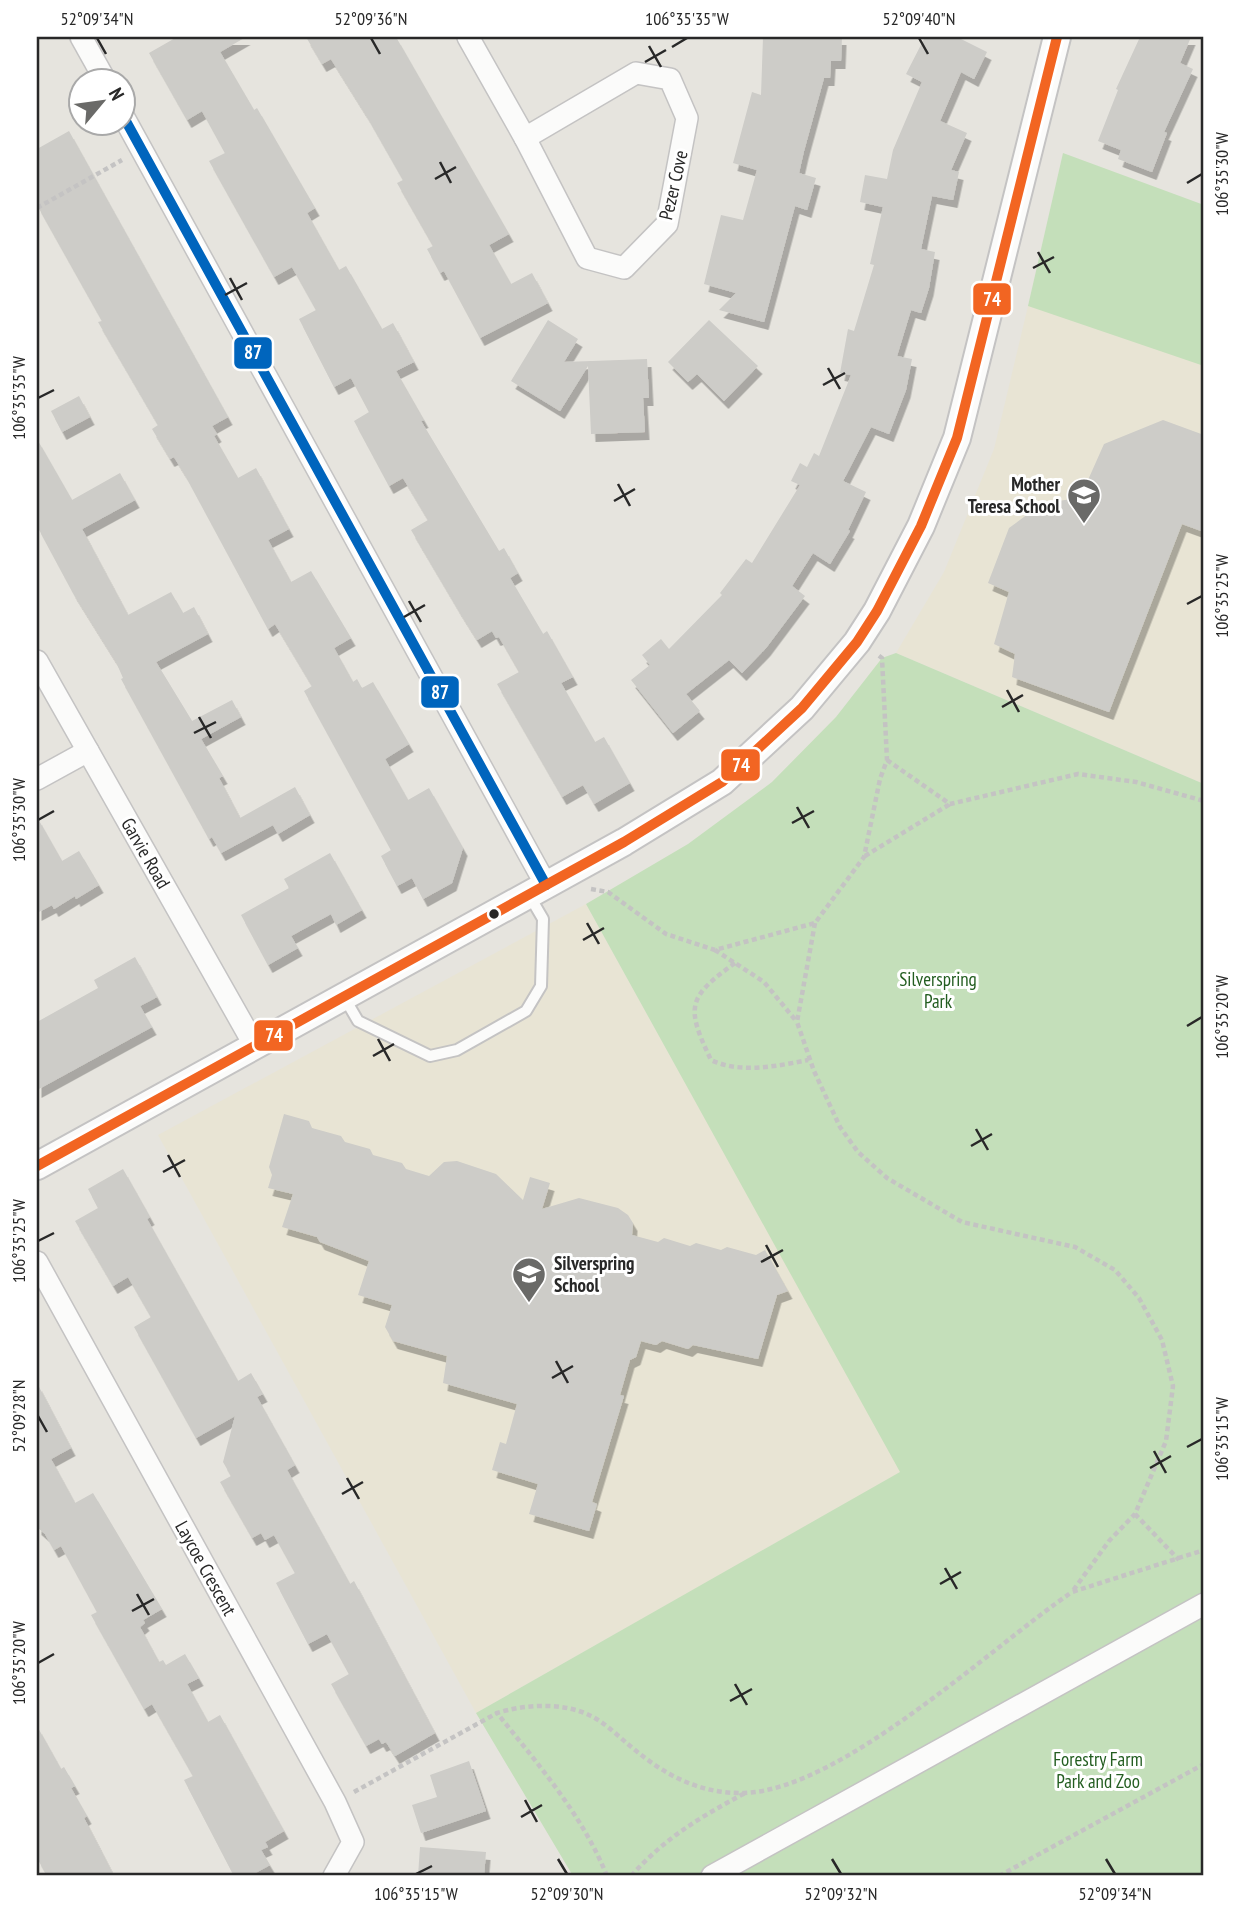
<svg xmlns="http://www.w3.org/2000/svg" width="1241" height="1913" font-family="'PT Sans Narrow',sans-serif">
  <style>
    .education { fill: #e8e4d4 }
    .green { fill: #c4dfba }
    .building { fill: #cdccc8; filter: url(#shadow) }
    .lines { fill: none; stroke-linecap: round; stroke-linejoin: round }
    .service-casing { stroke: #c4c3c3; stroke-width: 14 }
    .minor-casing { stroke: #c4c3c3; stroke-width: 24 }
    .tertiary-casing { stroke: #c4c3c3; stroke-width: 30 }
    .path { stroke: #c4c3c3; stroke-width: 4.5; stroke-dasharray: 5 3.5; stroke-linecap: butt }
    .service { stroke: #fbfbfa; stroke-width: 10 }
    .minor { stroke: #fbfbfa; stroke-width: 21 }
    .tertiary { stroke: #fbfbfa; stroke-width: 26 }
    .bus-1-casing { stroke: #fff; stroke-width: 16 }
    .bus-2-casing { stroke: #fff; stroke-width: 16 }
    .bus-1 { stroke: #0065bd; stroke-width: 10 }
    .bus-2 { stroke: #f26522; stroke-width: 10 }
    .ticks { fill: none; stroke: #282828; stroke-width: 2.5 }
    .bus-dot { fill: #282828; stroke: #fff; stroke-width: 2.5 }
    .labels { text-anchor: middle; stroke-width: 6; stroke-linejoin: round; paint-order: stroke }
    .street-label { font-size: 19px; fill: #282828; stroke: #fff }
    .poi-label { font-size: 19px; font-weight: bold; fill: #282828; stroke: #fff; text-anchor: end }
    .park-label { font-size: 19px; fill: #235d20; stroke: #fff }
    .line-badge { stroke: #fff; stroke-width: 2.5 }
    .badge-label { font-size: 19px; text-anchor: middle; font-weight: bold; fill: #fff }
    .neatline { fill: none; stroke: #282828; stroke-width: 2.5 }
    .ticks-label { font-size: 18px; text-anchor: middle; fill: #282828 }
  </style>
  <defs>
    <filter id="shadow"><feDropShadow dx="4.5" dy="8" stdDeviation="0" flood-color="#0004"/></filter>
  </defs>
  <rect width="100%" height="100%" fill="#e6e4de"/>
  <g class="education">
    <path d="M1037 287 1204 352V784L896 653 944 572 994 449 1028 306Z"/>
    <path d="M586 904 901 1472 476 1713 158 1135Z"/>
  </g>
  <g class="green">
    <path d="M1063 153 1204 205V366L1028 306Z"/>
    <path d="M896 653 1204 784V1876H573L476 1713 900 1472 586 904 688 844 772 782 836 717 882 658Z"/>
  </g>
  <g class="building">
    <path d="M177 37H246L220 52 254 110 257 108 315 208 307 213 339 270 346 266 382 329 393 323 414 362 396 371 424 420 421 421 499 551 504 548 518 573 510 578 543 634 547 631 573 677 561 683 595 742 604 737 630 783 594 804 583 785 562 797 497 684 519 672 499 637 496 638 492 631 477 640 457 608 411 530 428 520 403 478 389 486 354 421 369 412 351 378 334 387 299 319 316 310 292 267 274 277 209 161 225 153 202 111 187 120 149 53Z"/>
    <path d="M306 37H396L509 234 489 245 511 284 532 273 548 303 480 338 444 271 440 273 427 249 433 246 397 183 403 180 366 115 331 59 322 64Z"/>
    <path d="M763 37H842L841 61H831L830 78H824L804 151 799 173 816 178 807 210 795 206 764 322 719 310 736 293 704 284 721 215 743 220 757 170 733 163 752 92 761 95Z"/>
    <path d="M925 37H957L987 52 974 79 961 72 940 121 967 133 951 170 959 172 953 200 932 196 921 249 935 252 929 288 921 313 911 310 897 356 912 359 906 390 889 434 871 427 843 481 866 492 848 530 850 531 830 564 813 553 792 586 805 596 766 648 742 673 729 660 686 694 700 711 673 733 631 680 650 665 642 655 661 639 669 649 722 595 720 593 746 559 752 563 800 485 791 481 800 463 807 467 814 453 819 456 851 375 840 373 848 329 854 331 874 265 870 264 883 207 860 202 865 175 887 179 893 150 922 82 906 74Z"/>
    <path d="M1140 37H1191L1180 63 1193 69 1164 132 1167 133 1152 172 1118 159 1121 150 1098 141 1118 90 1116 89Z"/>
    <path d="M69 131 228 417 212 426 217 434 214 436 238 478 256 468 289 529 268 540 291 582 311 571 351 638 334 648 353 682 357 679 362 688 373 682 409 744 385 759 408 800 429 788 463 848 452 883 423 899 412 878 397 886 381 856 391 850 304 691 312 686 275 624 268 629 185 475 174 457 170 459 152 429 158 425 98 322 102 321 37 205V149Z"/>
    <path d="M548 320 578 339 564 362 647 359 649 398H643L645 432 591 434 588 366 560 411 511 381Z"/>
    <path d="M709 320 758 366 724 401 697 374 688 382 668 362Z"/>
    <path d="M79 396 90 417 62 432 51 411Z"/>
    <path d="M1163 420 1204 435V532L1182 524 1109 712 1012 677 1015 654 994 644 1009 592 988 583 1009 528 1043 503 1080 498 1104 444Z"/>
    <path d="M37 439 72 500 120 473 135 500 82 529 128 615 171 592 183 613 194 607 208 634 156 662 192 721 232 700 241 717 201 739 223 776 219 778 240 818 295 787 310 815 278 834 273 825 221 853 212 837 209 839 121 679 123 678 116 662 73 593 37 526Z"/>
    <path d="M37 817 62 861 79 851 99 885 76 899 75 896 54 909 52 905 37 913Z"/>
    <path d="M330 853 362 910 336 925 331 914 291 936 298 948 268 965 241 915 289 888 284 879Z"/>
    <path d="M135 957 157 997 140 1006 152 1027 37 1090V1022L98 988 94 980Z"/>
    <path d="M284 1114 309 1121 312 1128 341 1136 345 1142 370 1149 373 1155 402 1163 406 1169 429 1176 444 1162 457 1161 496 1174 523 1200 530 1177 550 1183 542 1209 579 1198 618 1208 628 1215 633 1223 632 1235 658 1242 664 1238 690 1246 696 1243 721 1250 727 1247 756 1255 765 1250 788 1291 777 1295 758 1359 693 1345 688 1349 662 1341 656 1345 641 1341 636 1357 630 1360 620 1395 624 1396 592 1502 597 1504 589 1531 529 1514 538 1484 492 1470 500 1442 506 1444 517 1404 443 1383 447 1356 393 1341 385 1327 392 1305 358 1295 369 1261 320 1242 317 1237 282 1227 293 1194 268 1188 272 1175 269 1167Z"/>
    <path d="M123 1169 150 1217 147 1219 238 1381 251 1373 263 1394 257 1397 295 1465 287 1470 350 1584 354 1581 435 1733 395 1756 386 1742 382 1744 379 1739 366 1746 331 1684 349 1674 327 1634 308 1644 276 1583 295 1573 274 1535 265 1540 261 1533 252 1538 220 1482 231 1476 223 1462 235 1416 196 1438 134 1327 151 1317 128 1277 113 1286 75 1221 98 1208 88 1189Z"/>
    <path d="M37 1383 71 1448 51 1459 75 1503 93 1493 162 1609 143 1620 145 1623 140 1627 159 1662 163 1660 166 1665 185 1654 199 1678 187 1684 208 1722 220 1715 284 1831 265 1842 268 1847 261 1850 270 1865 250 1876H234L184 1780 193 1776 152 1704 144 1709 91 1615 97 1612 61 1546 54 1550 45 1534 37 1527Z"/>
    <path d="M37 1726 61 1769 64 1767 75 1786 71 1788 87 1816 84 1818 114 1876H47L37 1858Z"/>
    <path d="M469 1761 486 1811 421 1833 412 1805 437 1797 430 1775Z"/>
    <path d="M420 1847 486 1852 484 1876H418Z"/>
  </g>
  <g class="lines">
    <g class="service-casing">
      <path id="service" d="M344 997 358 1021 430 1056 457 1050 526 1011 541 986 543 919 529 895"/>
    </g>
    <g class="minor-casing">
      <g id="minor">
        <path d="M81 37 105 80"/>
        <path d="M468 37 525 138"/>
        <path d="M636 73 670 79 687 118 667 224 624 268 587 258 525 138Z"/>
        <path d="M122 114 546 885"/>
        <path d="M37 661 255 1046"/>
        <path d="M37 779 88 751"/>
        <path d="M37 1262 335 1802 353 1842 334 1876"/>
        <path d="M712 1876 1204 1604"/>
      </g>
    </g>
    <g class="tertiary-casing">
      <path id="tertiary" d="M37 1166 624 842 722 782 802 708 857 642 877 611 921 526 957 438 1057 37"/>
    </g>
    <g class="path">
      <path d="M37 208 122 160"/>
      <path d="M887 760 950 804 1078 774 1136 782 1204 801"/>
      <path d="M865 856 950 804"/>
      <path d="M591 889 608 892 666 934 715 950 815 923 864 857 880 779 887 760 882 658 878 655"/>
      <path d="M815 923 797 1022 814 1071 840 1127 858 1152 887 1178 962 1222 1075 1247 1115 1270 1139 1298 1162 1340 1173 1386 1166 1441 1135 1514 1109 1541 1072 1592 1204 1550"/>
      <path d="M715 950 764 982 797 1022"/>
      <path d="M735 963C688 997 685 1006 711 1060 741 1074 777 1066 808 1060"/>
      <path d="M1135 1514 1179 1560"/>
      <path d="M354 1792 497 1713"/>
      <path d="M607 1876C583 1816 538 1764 497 1713 526 1704 564 1702 591 1716 604 1722 617 1735 629 1745 663 1774 698 1794 744 1793 841 1790 990 1648 1072 1592"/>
      <path d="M631 1876C666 1837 699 1818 745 1793"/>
      <path d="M999 1876 1204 1764"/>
    </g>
    <use href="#service" class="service"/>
    <use href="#minor" class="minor"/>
    <use href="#tertiary" class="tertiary"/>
    <g class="bus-1-casing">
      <path id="bus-1" d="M122 114 546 885"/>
    </g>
    <g class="bus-2-casing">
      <path id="bus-2" d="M37 1166 624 842 722 782 802 708 857 642 877 611 921 526 957 438 1057 37"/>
    </g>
    <use href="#bus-1" class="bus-1"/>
    <use href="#bus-2" class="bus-2"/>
  </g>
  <path class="ticks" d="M97 38 106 54M371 38 380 54M919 38 928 54M649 46 661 67M672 47 687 38M645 62 666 50M440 162 451 183M435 179 456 167M1187 183 1202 174M1038 252 1050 273M1033 268 1054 257M230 278 242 300M225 295 247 283M828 368 840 389M823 385 845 373M38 398 54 390M618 484 630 506M614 501 635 489M409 601 421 622M1187 604 1202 596M404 617 425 605M1007 690 1019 712M1002 707 1023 695M199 717 211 738M194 733 216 722M797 807 809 828M38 820 54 811M792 823 814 811M587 923 599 944M583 940 604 928M1187 1026 1202 1017M378 1039 390 1061M373 1056 394 1044M976 1129 988 1150M971 1146 992 1134M168 1155 180 1177M163 1172 185 1160M38 1241 54 1233M766 1245 778 1267M761 1262 783 1250M556 1361 568 1383M552 1378 573 1366M38 1416 47 1432M1187 1447 1202 1439M1154 1451 1166 1473M1150 1468 1171 1456M347 1478 359 1499M342 1494 363 1482M945 1568 957 1589M940 1584 961 1572M137 1594 149 1615M132 1611 154 1599M38 1663 54 1654M735 1684 747 1705M730 1701 752 1689M525 1800 537 1822M521 1817 542 1805M558 1859 567 1874M832 1859 841 1874M1106 1859 1115 1874M416 1874 432 1866"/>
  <defs>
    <g id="school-pin" transform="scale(1.75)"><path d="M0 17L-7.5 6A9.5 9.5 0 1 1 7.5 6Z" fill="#6a6a68" stroke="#fff"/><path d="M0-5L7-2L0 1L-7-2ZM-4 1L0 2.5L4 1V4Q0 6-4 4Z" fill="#fff"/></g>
  </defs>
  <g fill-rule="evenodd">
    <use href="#school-pin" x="1084" y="495"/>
    <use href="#school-pin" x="529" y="1274"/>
  </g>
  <circle class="bus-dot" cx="494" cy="914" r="6"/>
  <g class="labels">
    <g class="street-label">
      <text transform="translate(673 185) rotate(-77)" y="7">Pezer Cove</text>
      <text transform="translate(146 853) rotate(60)" y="7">Garvie Road</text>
      <text transform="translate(206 1568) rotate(61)" y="7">Laycoe Crescent</text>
    </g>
    <g class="poi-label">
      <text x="1060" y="491">Mother<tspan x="1060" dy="22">Teresa School</tspan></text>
      <text x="554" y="1270" text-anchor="start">Silverspring<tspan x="554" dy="22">School</tspan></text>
    </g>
    <g class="park-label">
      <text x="938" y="986">Silverspring<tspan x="938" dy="22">Park</tspan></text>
      <text x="1098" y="1766">Forestry Farm<tspan x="1098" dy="22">Park and Zoo</tspan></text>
    </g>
  </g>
  <g class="line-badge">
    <rect x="972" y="282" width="40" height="34" rx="7" fill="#f26522"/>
    <rect x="233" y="336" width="40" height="34" rx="7" fill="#0065bd"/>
    <rect x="420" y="675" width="40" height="34" rx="7" fill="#0065bd"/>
    <rect x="720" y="748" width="41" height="34" rx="7" fill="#f26522"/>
    <rect x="253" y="1019" width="41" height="33" rx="7" fill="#f26522"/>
  </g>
  <g class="badge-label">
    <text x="992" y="306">74</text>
    <text x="253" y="359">87</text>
    <text x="440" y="699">87</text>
    <text x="741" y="772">74</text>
    <text x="274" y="1042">74</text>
  </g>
  <rect width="1241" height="1913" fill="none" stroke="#ffffff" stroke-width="77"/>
  <g transform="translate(102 102) rotate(61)"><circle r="33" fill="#ffffff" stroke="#a9a9a9" stroke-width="2"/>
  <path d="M0-5L12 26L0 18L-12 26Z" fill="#6a6a68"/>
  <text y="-10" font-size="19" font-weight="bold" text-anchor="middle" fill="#282828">N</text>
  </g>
  <rect x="38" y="38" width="1164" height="1836" class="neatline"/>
  <g class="ticks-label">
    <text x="97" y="25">52°09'34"N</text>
    <text x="371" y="25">52°09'36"N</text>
    <text x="687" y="25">106°35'35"W</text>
    <text x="919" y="25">52°09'40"N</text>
    <text transform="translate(1222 174) rotate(-90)" y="6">106°35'30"W</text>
    <text transform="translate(19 398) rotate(-90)" y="6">106°35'35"W</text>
    <text transform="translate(1222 596) rotate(-90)" y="6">106°35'25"W</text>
    <text transform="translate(19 820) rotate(-90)" y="6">106°35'30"W</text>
    <text transform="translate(1222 1017) rotate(-90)" y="6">106°35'20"W</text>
    <text transform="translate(19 1241) rotate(-90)" y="6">106°35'25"W</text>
    <text transform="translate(19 1416) rotate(-90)" y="6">52°09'28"N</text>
    <text transform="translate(1222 1439) rotate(-90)" y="6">106°35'15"W</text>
    <text transform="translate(19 1663) rotate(-90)" y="6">106°35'20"W</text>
    <text x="416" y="1900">106°35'15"W</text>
    <text x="567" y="1900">52°09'30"N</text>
    <text x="841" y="1900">52°09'32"N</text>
    <text x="1115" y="1900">52°09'34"N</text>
  </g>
</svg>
